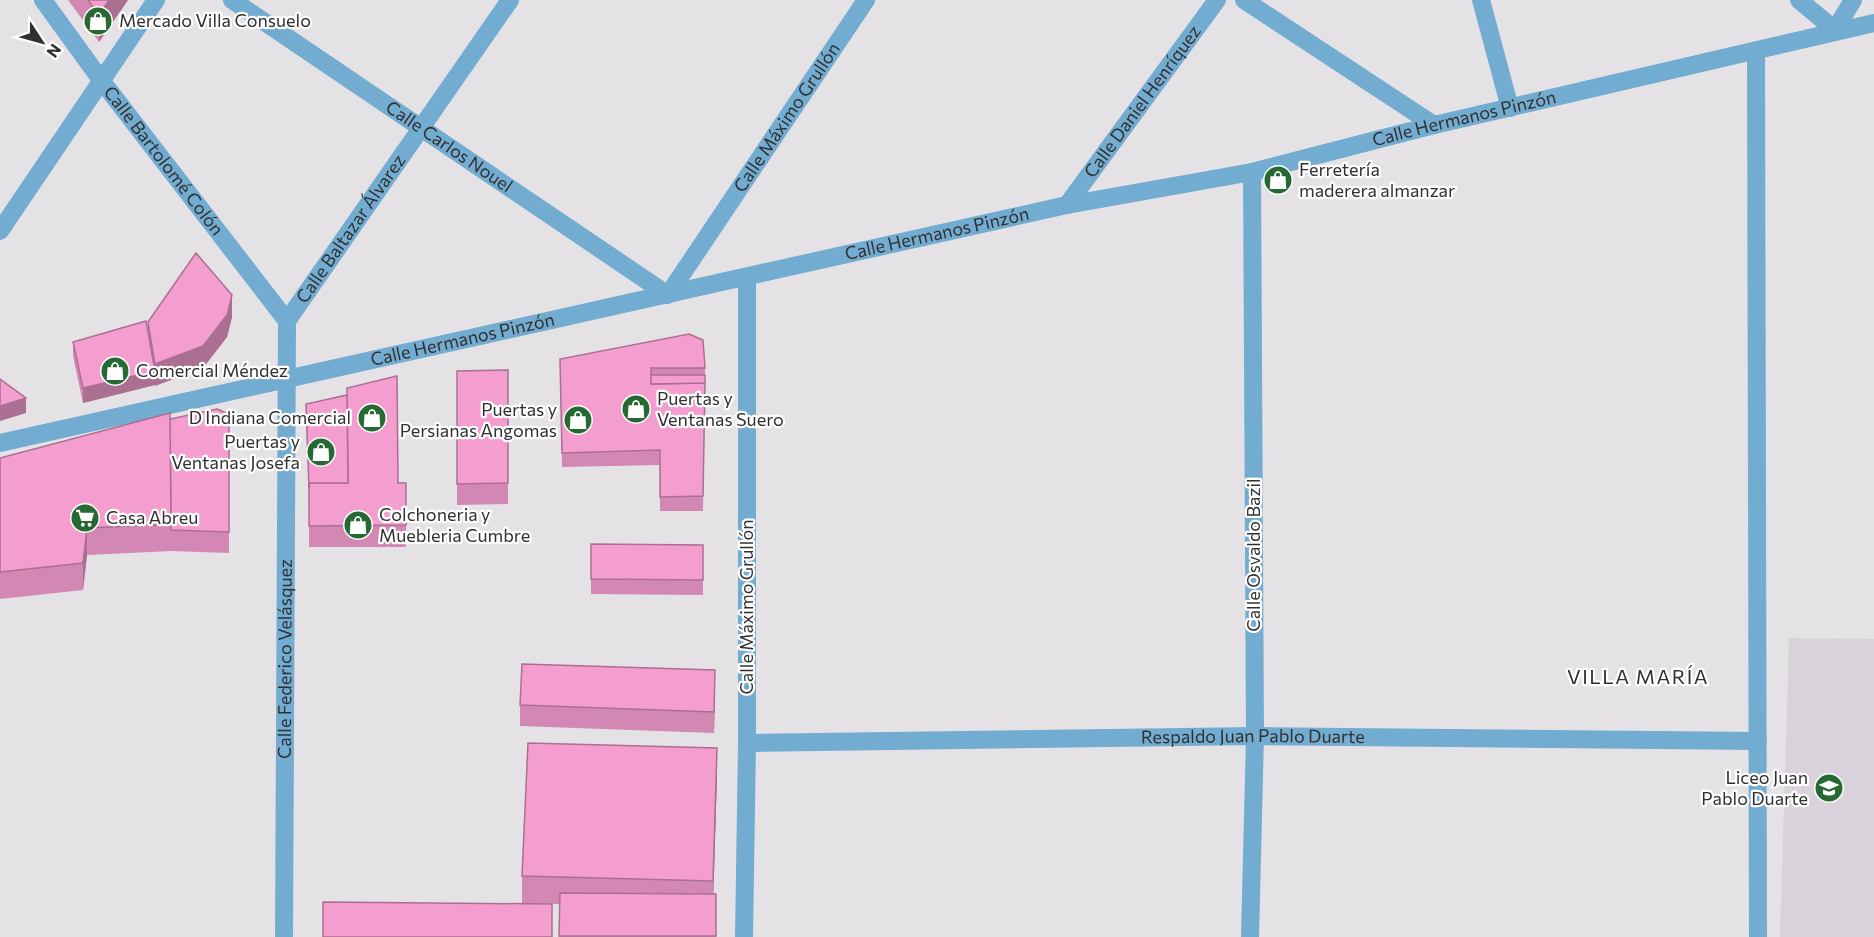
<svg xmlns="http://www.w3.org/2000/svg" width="1874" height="937" font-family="Commissioner,sans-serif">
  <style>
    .built { fill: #dad2db }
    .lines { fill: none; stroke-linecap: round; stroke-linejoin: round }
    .minor { stroke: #73acd1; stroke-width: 18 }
    .wall { fill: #d288b3 }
    .shaded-wall { fill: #ab6f92 }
    .building { fill: #f49ed0; stroke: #ab6f92; stroke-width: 1.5 }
    .labels { text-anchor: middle; stroke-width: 4.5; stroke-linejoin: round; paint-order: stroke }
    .poi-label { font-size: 18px; fill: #313031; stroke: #fff; text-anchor: start }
    .street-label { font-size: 18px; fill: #313031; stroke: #fff }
    .neighbourhood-label { font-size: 20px; letter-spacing: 1.5px; fill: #313031; stroke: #fff }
  </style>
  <rect width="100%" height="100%" fill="#e4e2e5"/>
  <path class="built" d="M1789 638 1874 639V937H1780Z"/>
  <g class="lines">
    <g class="minor">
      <path id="s1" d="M43 0 101 80 287 321"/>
      <path id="s2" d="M232 0 668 295 866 0"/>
      <path d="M1244 0 1434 125"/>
      <path d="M1481 0 1510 108"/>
      <path d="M1799 0 1835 30 1853 0"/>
      <path d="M1756 52 1758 937"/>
      <path id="s3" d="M1067 205 1217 0"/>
      <path d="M0 231 156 0"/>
      <path id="s4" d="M0 443 1067 205 1252 172 1434 125 1874 23"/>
      <path id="s5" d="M747 743 1255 736 1758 741"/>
      <path id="s6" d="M284 937 287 321 510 0"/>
      <path d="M744 937 747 743V277"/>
      <path d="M1250 937 1255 736 1252 172"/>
    </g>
  </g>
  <g class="wall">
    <path d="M68 0H128L99 42Z"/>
    <path d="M232 317 227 337 203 368 155 385 83 403 73 356V342L148 334V322Z"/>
    <path d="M560 359 705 368 703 511H660V465L562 467Z"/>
    <path d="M508 370V504L457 505V371Z"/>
    <path d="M347 395 398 483H406V547H309V502L306 404Z"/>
    <path d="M229 414V553L171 551 87 555 83 590 0 599V458L170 419Z"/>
    <path d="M591 544 703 545V595L591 594Z"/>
    <path d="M715 691 714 733 520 726V705Z"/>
    <path d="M717 774 713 894 716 937H559V904L522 903V876Z"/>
  </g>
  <g class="shaded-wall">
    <path d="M109 0H128L99 42V15Z"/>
    <path d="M232 295V317L227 337 203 368 155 386V364Z"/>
    <path d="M155 371V385L83 403V388Z"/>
    <path d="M26 398V413L0 421V406Z"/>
    <path d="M87 528V555L83 590V563Z"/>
    <path d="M715 670V691L714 733V712Z"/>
    <path d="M717 748V774L713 908V881Z"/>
  </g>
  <g class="building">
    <path d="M88 0H109L99 15Z"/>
    <path d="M196 253 232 295 227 315 203 346 155 364 148 322Z"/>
    <path d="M146 321 155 371 83 388 73 342Z"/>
    <path d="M689 334 703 340 705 368H651V384L705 383 703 496 660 497V450L562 453 560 359Z"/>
    <path d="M508 370V483L457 484V371Z"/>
    <path d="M651 375H705V383L651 384Z"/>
    <path d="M397 376 398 483H406V525L309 526V483H348L347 388Z"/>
    <path d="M0 379 26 398 0 406Z"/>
    <path d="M347 395 348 483H309V489L306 404Z"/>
    <path d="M217 409 229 414V532L171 530 170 419Z"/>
    <path d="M170 413 171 524 87 528 83 563 0 572V458Z"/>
    <path d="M591 544 703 545V580L591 579Z"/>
    <path d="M522 664 715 670 714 712 520 705Z"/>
    <path d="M528 743 717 748 713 881 522 876Z"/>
    <path d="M560 893 716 894V936H559Z"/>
    <path d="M323 902 552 904V937H323Z"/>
  </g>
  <defs>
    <g id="shop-disc" transform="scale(1.5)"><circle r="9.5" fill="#266933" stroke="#fff"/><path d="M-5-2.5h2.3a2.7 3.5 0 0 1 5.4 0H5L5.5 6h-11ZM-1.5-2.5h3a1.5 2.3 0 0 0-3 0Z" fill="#fff"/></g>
    <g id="supermarket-disc" transform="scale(1.5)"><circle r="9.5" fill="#266933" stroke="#fff"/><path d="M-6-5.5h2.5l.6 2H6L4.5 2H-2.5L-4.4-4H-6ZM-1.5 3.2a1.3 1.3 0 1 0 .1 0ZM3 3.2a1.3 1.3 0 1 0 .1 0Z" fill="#fff"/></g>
    <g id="school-disc" transform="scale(1.5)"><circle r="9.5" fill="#266933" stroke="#fff"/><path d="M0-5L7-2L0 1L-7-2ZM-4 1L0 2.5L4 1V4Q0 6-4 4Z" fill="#fff"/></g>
  </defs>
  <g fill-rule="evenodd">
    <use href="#shop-disc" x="98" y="21"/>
    <use href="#shop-disc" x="1278" y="180"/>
    <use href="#shop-disc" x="115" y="371"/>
    <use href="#shop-disc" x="636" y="409"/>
    <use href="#shop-disc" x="372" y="418"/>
    <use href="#shop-disc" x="578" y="420"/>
    <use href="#shop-disc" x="321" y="452"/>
    <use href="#supermarket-disc" x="85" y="518"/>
    <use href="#shop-disc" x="358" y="525"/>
    <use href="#school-disc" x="1829" y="788"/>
  </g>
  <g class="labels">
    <g class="poi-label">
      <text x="119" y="27">Mercado Villa Consuelo</text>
      <text x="1299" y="176">Ferretería<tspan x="1299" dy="21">maderera almanzar</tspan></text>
      <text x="136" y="377">Comercial Méndez</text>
      <text x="657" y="405">Puertas y<tspan x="657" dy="21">Ventanas Suero</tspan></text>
      <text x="557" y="416" text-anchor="end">Puertas y<tspan x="557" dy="21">Persianas Angomas</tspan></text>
      <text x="351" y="424" text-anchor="end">D Indiana Comercial</text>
      <text x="300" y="448" text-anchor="end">Puertas y<tspan x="300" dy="21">Ventanas Josefa</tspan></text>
      <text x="379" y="521">Colchoneria y<tspan x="379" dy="21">Muebleria Cumbre</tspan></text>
      <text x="106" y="524">Casa Abreu</text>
      <text x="1808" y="784" text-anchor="end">Liceo Juan<tspan x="1808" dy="21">Pablo Duarte</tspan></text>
    </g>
    <g class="street-label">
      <text dy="6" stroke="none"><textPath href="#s3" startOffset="128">Calle Daniel Henríquez</textPath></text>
      <text dy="6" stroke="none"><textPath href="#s2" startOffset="740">Calle Máximo Grullón</textPath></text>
      <text dy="6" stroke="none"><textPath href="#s4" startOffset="1500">Calle Hermanos Pinzón</textPath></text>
      <text dy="6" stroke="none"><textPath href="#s2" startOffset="262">Calle Carlos Nouel</textPath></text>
      <text dy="6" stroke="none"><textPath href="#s1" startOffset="201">Calle Bartolomé Colón</textPath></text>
      <text dy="6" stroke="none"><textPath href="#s6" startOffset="728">Calle Baltazar Álvarez</textPath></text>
      <text dy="6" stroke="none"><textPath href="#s4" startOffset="960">Calle Hermanos Pinzón</textPath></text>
      <text dy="6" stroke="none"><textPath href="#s4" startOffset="474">Calle Hermanos Pinzón</textPath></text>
      <text transform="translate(1254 555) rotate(-90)" y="6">Calle Osvaldo Bazil</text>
      <text transform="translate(747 607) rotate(-90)" y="6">Calle Máximo Grullón</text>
      <text dy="6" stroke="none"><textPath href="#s6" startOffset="278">Calle Federico Velásquez</textPath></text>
      <text dy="6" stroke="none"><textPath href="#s5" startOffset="506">Respaldo Juan Pablo Duarte</textPath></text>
    </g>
    <g class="neighbourhood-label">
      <text x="1638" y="684">VILLA MARÍA</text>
    </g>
  </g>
  <g transform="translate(42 42) rotate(126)" stroke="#ffffff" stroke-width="4.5" paint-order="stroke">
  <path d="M0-4.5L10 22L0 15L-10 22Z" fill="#313031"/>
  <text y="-9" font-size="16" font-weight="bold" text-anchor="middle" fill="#313031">N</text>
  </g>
</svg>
